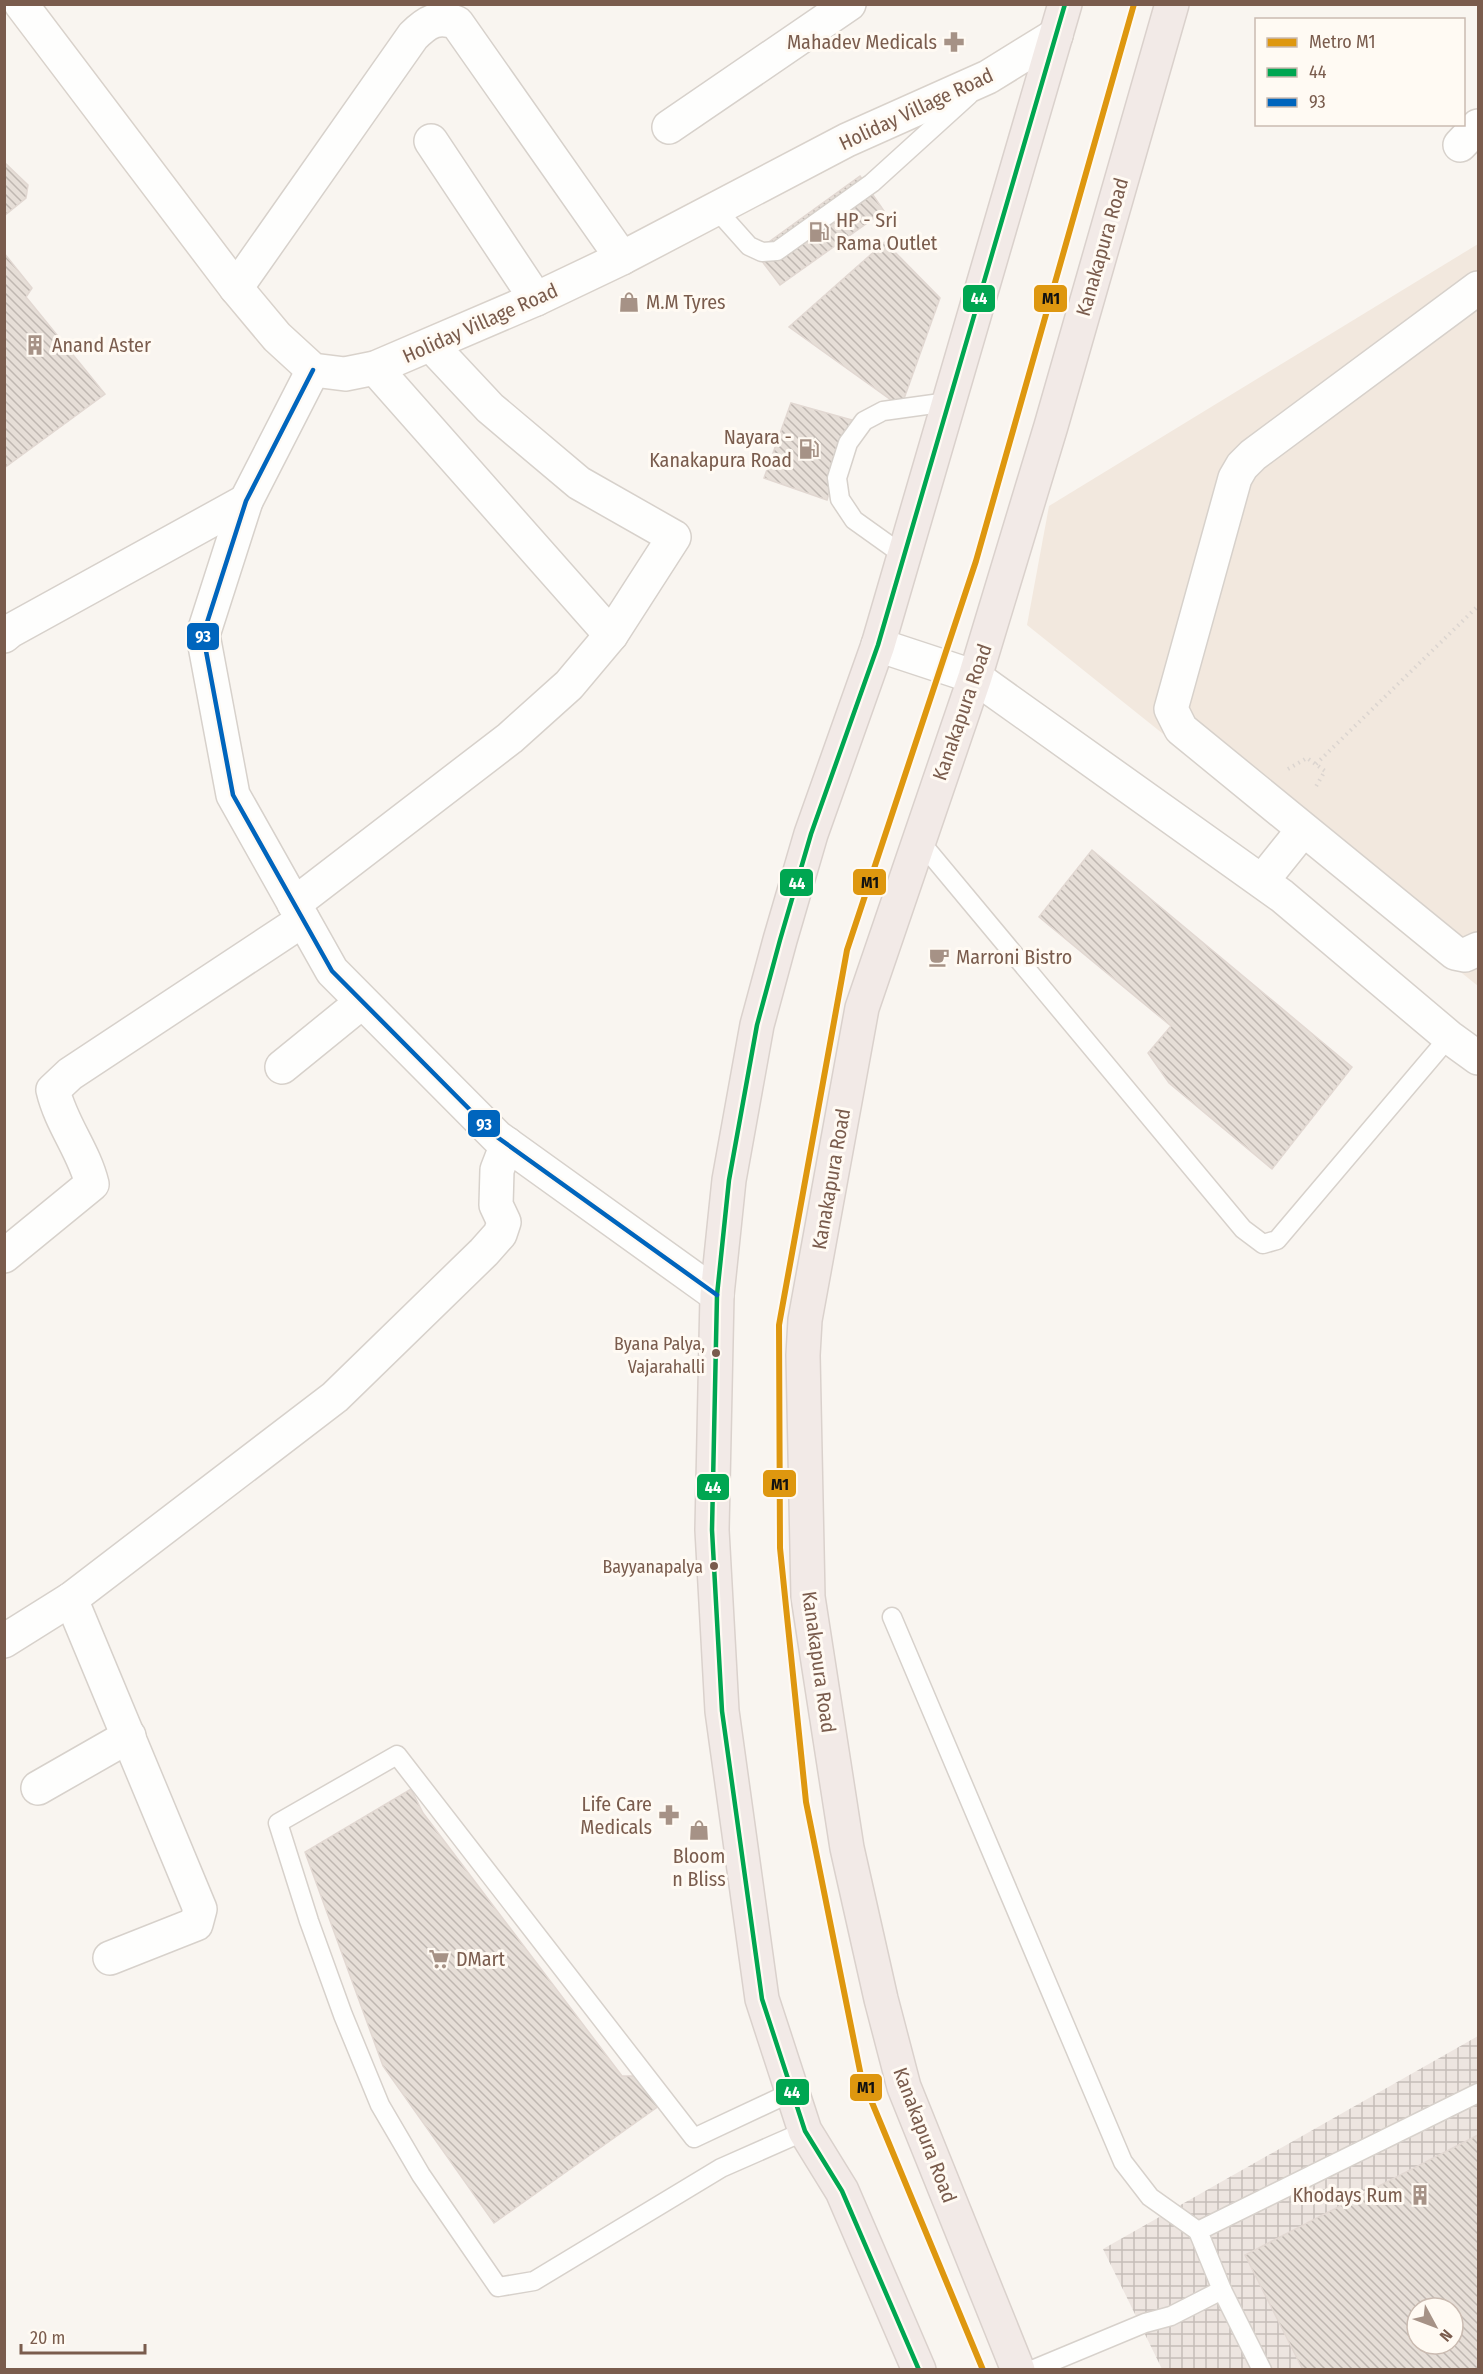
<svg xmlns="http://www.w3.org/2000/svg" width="1483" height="2374" font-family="'Fira Sans Condensed',sans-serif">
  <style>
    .residential { fill: #f2e8de }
    .industrial { fill: url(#industrial-grid); fill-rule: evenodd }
    .building { fill: url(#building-back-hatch); stroke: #e2d8d2; stroke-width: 1.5; fill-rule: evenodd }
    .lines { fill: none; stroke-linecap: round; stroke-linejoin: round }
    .lane-casing { stroke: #d7d1cb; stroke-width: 21 }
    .street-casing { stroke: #d7d1cb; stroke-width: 36 }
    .secondary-casing { stroke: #d9d2cb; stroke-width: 36 }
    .highway-casing { stroke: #dad1cc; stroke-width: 36 }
    .path { stroke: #dcd5d0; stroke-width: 4; stroke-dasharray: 1.5 4.5; stroke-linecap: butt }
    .lane { stroke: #fefefd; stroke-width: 18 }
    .street { stroke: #fefefd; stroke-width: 33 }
    .secondary { stroke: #fefefd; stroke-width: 33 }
    .highway { stroke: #f2eae7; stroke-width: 33 }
    .bus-1-casing { stroke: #fffaf3; stroke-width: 9 }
    .bus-2-casing { stroke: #fffaf3; stroke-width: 9 }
    .bus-1 { stroke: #00a651; stroke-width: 4.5 }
    .bus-2 { stroke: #0065bd; stroke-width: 4.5 }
    .metro-1-casing { stroke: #fffaf3; stroke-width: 10 }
    .metro-1 { stroke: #de970f; stroke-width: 6 }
    .bus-dot { fill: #7a5c4d; stroke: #fffaf3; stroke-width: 2 }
    .labels { text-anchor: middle; stroke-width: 6; stroke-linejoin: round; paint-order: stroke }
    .bus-label { font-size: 18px; fill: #7a5c4d; stroke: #fffaf3; text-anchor: end }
    .poi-label { font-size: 20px; fill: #7a5c4d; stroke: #fffaf3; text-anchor: start }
    .street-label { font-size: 20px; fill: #7a5c4d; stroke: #fffaf3 }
    .line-badge { stroke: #fffaf3; stroke-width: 2 }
    .badge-label { font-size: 16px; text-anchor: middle; font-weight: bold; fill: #fff }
    .pale-badge-label { font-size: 16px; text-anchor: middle; font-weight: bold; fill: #111 }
  </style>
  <defs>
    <pattern id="industrial-grid" width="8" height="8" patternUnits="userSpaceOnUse" patternTransform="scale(1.5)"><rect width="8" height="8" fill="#ede5e0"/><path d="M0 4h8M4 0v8" fill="none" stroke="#c5bdb8"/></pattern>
    <pattern id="building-back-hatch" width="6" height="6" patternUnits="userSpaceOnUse" patternTransform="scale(1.5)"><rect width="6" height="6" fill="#e6ded7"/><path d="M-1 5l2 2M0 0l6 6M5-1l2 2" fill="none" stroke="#bfb7b1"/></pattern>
  </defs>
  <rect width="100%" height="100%" fill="#f9f5f0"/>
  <path class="residential" d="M1478 244V986L1027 625 1049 506Z"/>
  <path class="industrial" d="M1478 2036V2369H1162L1103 2249ZM1417 2308H1453V2344H1417Z"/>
  <g class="building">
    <path d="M4 162 28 185 26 198 4 216Z"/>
    <path d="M860 176 884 211 780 285 755 252Z"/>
    <path d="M885 242 940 298 901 407 789 327Z"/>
    <path d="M4 253 32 288 26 297 105 394 4 468Z"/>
    <path d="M791 403 852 420 827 500 764 478Z"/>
    <path d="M1092 850 1352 1067 1272 1169 1169 1083 1148 1053 1171 1026 1039 917Z"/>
    <path d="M411 1789 423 1813 622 2076H645L663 2103 494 2223 383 2066 305 1852Z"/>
    <path d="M1478 2135V2370H1303L1245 2255ZM1417 2308H1453V2344H1417Z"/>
  </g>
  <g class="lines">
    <g class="lane-casing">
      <g id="lane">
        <path d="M716 209 749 246 762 252 777 251 872 183 969 95"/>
        <path d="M903 555 854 520 840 499 837 478 848 443 864 421 883 411 948 402"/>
        <path d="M918 839 1243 1229 1263 1244 1277 1240 1449 1037"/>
        <path d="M892 1617 1123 2162 1150 2197 1198 2231"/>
        <path d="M792 2092 694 2138 397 1755 278 1823 309 1921 343 2015 380 2105 421 2175 498 2287 534 2281 721 2168 805 2131"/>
        <path d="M1222 2290 1262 2370"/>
        <path d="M1032 2370 1145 2323 1171 2316 1222 2290 1198 2231 1478 2093"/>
      </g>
    </g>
    <g class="street-casing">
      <g id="street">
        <path d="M669 127 849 4"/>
        <path d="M431 141 536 299"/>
        <path d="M1460 145 1478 126"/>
        <path d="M236 288 413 36C427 22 438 15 457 23L622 258"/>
        <path d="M1478 288 1253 455 1242 466 1235 478 1171 709 1181 729 1455 953 1465 955 1478 949"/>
        <path d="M375 368 611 635"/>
        <path d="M313 370 246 501 203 635 233 795 332 971 497 1137 717 1295"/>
        <path d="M4 636 10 631 246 501"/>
        <path d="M878 645 975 677 1282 896 1449 1037 1478 1058"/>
        <path d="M1262 881 1303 830"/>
        <path d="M294 904 510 738 569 685 611 635 674 537 579 483 490 408 431 345"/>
        <path d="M282 1067 362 1002"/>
        <path d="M4 1256 92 1184C84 1151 61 1124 53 1090L70 1074 303 920"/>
        <path d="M71 1599 200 1909 196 1924 110 1958"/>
        <path d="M4 1641 71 1599 335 1397 484 1252 500 1234 504 1222 496 1205 497 1170 507 1144"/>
        <path d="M38 1788 129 1736"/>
      </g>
    </g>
    <g class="secondary-casing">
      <path id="secondary" d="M21 4 236 288 277 337 313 370 345 374 375 368 536 299 622 258 847 140 988 77 1056 35"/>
    </g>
    <g class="highway-casing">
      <g id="highway">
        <path d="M919 2370 842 2191 805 2131 762 1999 722 1711 712 1530 717 1295 729 1180 757 1025 780 940 811 834 878 645 1065 4"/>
        <path d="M1018 2370 904 2087 881 1999 847 1848 808 1597 803 1355 805 1320 862 1008 975 677 1051 426 1172 4"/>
      </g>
    </g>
    <g class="path">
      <path d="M1316 764 1478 606"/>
      <path d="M1288 769 1307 758 1325 771 1315 788"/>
    </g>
    <use href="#lane" class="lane"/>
    <use href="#street" class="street"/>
    <use href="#secondary" class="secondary"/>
    <use href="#highway" class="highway"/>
    <g class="bus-1-casing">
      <path id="bus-1" d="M919 2370 842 2191 805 2131 762 1999 722 1711 712 1530 717 1295 729 1180 757 1025 780 940 811 834 878 645 1065 4"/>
    </g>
    <g class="bus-2-casing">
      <path id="bus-2" d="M313 370 246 501 203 635 233 795 332 971 497 1137 717 1295"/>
    </g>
    <use href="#bus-1" class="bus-1"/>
    <use href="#bus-2" class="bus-2"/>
    <g class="metro-1-casing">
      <path id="metro-1" d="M983 2370 861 2076 806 1802 780 1548 779 1325 847 950 976 561 1134 4"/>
    </g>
    <use href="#metro-1" class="metro-1"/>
  </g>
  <defs>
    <g id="pharmacy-bare" transform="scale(1.62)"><path d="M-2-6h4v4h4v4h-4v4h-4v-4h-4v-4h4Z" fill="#a69286" stroke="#fffaf3" stroke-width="2.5" paint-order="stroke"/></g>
    <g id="fuel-bare" transform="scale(1.62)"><path d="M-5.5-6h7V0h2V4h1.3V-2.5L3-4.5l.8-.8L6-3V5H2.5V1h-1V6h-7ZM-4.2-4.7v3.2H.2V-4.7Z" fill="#a69286" stroke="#fffaf3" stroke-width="2.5" paint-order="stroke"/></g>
    <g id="shop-bare" transform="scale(1.62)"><path d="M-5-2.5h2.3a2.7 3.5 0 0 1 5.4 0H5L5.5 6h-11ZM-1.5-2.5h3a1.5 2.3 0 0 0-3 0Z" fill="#a69286" stroke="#fffaf3" stroke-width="2.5" paint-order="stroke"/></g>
    <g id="building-bare" transform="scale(1.62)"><path d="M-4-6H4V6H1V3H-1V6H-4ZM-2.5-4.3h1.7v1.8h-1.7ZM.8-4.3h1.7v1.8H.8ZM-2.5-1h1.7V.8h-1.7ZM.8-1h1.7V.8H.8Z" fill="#a69286" stroke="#fffaf3" stroke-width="2.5" paint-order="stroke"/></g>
    <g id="cafe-bare" transform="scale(1.62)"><path d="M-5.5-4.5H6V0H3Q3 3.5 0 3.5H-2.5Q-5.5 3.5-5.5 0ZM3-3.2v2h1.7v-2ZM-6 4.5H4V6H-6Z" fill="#a69286" stroke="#fffaf3" stroke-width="2.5" paint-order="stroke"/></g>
    <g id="supermarket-bare" transform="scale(1.62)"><path d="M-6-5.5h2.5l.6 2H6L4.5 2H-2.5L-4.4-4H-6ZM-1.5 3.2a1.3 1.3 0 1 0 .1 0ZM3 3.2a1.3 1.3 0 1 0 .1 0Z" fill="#a69286" stroke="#fffaf3" stroke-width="2.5" paint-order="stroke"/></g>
  </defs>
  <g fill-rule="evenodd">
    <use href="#pharmacy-bare" x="954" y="42"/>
    <use href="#fuel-bare" x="819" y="232"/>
    <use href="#shop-bare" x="629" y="302"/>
    <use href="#building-bare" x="35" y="345"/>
    <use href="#fuel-bare" x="809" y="449"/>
    <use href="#cafe-bare" x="939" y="957"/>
    <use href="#pharmacy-bare" x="669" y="1815"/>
    <use href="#shop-bare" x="699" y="1830"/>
    <use href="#supermarket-bare" x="439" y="1959"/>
    <use href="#building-bare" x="1420" y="2195"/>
  </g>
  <g class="bus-dot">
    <circle cx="716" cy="1353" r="5"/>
    <circle cx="714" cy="1566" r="5"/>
  </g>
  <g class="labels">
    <g class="bus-label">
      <text x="705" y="1350">Byana Palya,<tspan x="705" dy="23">Vajarahalli</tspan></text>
      <text x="703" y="1573">Bayyanapalya</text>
    </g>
    <g class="poi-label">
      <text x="937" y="49" text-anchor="end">Mahadev Medicals</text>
      <text x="836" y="227">HP - Sri<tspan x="836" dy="23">Rama Outlet</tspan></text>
      <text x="646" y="309">M.M Tyres</text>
      <text x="52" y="352">Anand Aster</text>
      <text x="792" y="444" text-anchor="end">Nayara -<tspan x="792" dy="23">Kanakapura Road</tspan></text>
      <text x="956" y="964">Marroni Bistro</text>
      <text x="652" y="1811" text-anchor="end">Life Care<tspan x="652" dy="23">Medicals</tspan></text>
      <text x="699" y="1863" text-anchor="middle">Bloom<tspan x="699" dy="23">n Bliss</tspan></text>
      <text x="456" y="1966">DMart</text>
      <text x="1403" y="2202" text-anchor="end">Khodays Rum</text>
    </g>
    <g class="street-label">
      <text transform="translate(916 109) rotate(-25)" y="7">Holiday Village Road</text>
      <text transform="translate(1102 247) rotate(-74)" y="7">Kanakapura Road</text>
      <text transform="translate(480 323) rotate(-24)" y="7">Holiday Village Road</text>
      <text transform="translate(962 712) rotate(-71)" y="7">Kanakapura Road</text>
      <text transform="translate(831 1179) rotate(-80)" y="7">Kanakapura Road</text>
      <text transform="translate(819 1662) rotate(82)" y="7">Kanakapura Road</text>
      <text transform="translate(925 2135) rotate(69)" y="7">Kanakapura Road</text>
    </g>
  </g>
  <g class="line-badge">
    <rect x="962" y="284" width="34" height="29" rx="6" fill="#00a651"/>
    <rect x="1033" y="284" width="35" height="29" rx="6" fill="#de970f"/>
    <rect x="186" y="622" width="34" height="29" rx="6" fill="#0065bd"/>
    <rect x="852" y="868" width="35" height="28" rx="6" fill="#de970f"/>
    <rect x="779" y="868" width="35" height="29" rx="6" fill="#00a651"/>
    <rect x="467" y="1109" width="34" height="29" rx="6" fill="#0065bd"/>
    <rect x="762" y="1469" width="35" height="29" rx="6" fill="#de970f"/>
    <rect x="696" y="1473" width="34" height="28" rx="6" fill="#00a651"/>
    <rect x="849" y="2073" width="34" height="29" rx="6" fill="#de970f"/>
    <rect x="775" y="2078" width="35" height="28" rx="6" fill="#00a651"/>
  </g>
  <g class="badge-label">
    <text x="979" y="304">44</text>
    <text x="203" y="642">93</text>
    <text x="797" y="889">44</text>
    <text x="484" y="1130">93</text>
    <text x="713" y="1493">44</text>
    <text x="792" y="2098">44</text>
  </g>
  <g class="pale-badge-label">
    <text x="1051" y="304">M1</text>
    <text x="870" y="888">M1</text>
    <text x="780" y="1490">M1</text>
    <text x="866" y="2093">M1</text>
  </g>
  <rect width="1483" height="2374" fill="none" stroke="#7a5c4d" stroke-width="12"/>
  <rect x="1255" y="18" width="210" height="108" fill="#fffaf3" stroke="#cabbb1" stroke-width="1.5"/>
  <rect x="1267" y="38" width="30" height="9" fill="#de970f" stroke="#cabbb1" stroke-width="1.5"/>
  <text x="1309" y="48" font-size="18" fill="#7a5c4d">Metro M1</text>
  <rect x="1267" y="68" width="30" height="9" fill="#00a651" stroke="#cabbb1" stroke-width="1.5"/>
  <text x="1309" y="78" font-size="18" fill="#7a5c4d">44</text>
  <rect x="1267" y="98" width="30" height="9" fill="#0065bd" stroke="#cabbb1" stroke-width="1.5"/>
  <text x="1309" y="108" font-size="18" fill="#7a5c4d">93</text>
  <g transform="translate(1435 2326) rotate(131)"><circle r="28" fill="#fffaf3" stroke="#cabbb1" stroke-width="1.5"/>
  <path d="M0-4.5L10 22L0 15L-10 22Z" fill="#a69286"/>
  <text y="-9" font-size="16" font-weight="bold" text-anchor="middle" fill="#7a5c4d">N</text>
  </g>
  <path d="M21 2344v9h124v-9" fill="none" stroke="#7a5c4d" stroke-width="3"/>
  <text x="30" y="2344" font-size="18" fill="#7a5c4d" stroke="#fffaf3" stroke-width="4.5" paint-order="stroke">20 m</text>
</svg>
